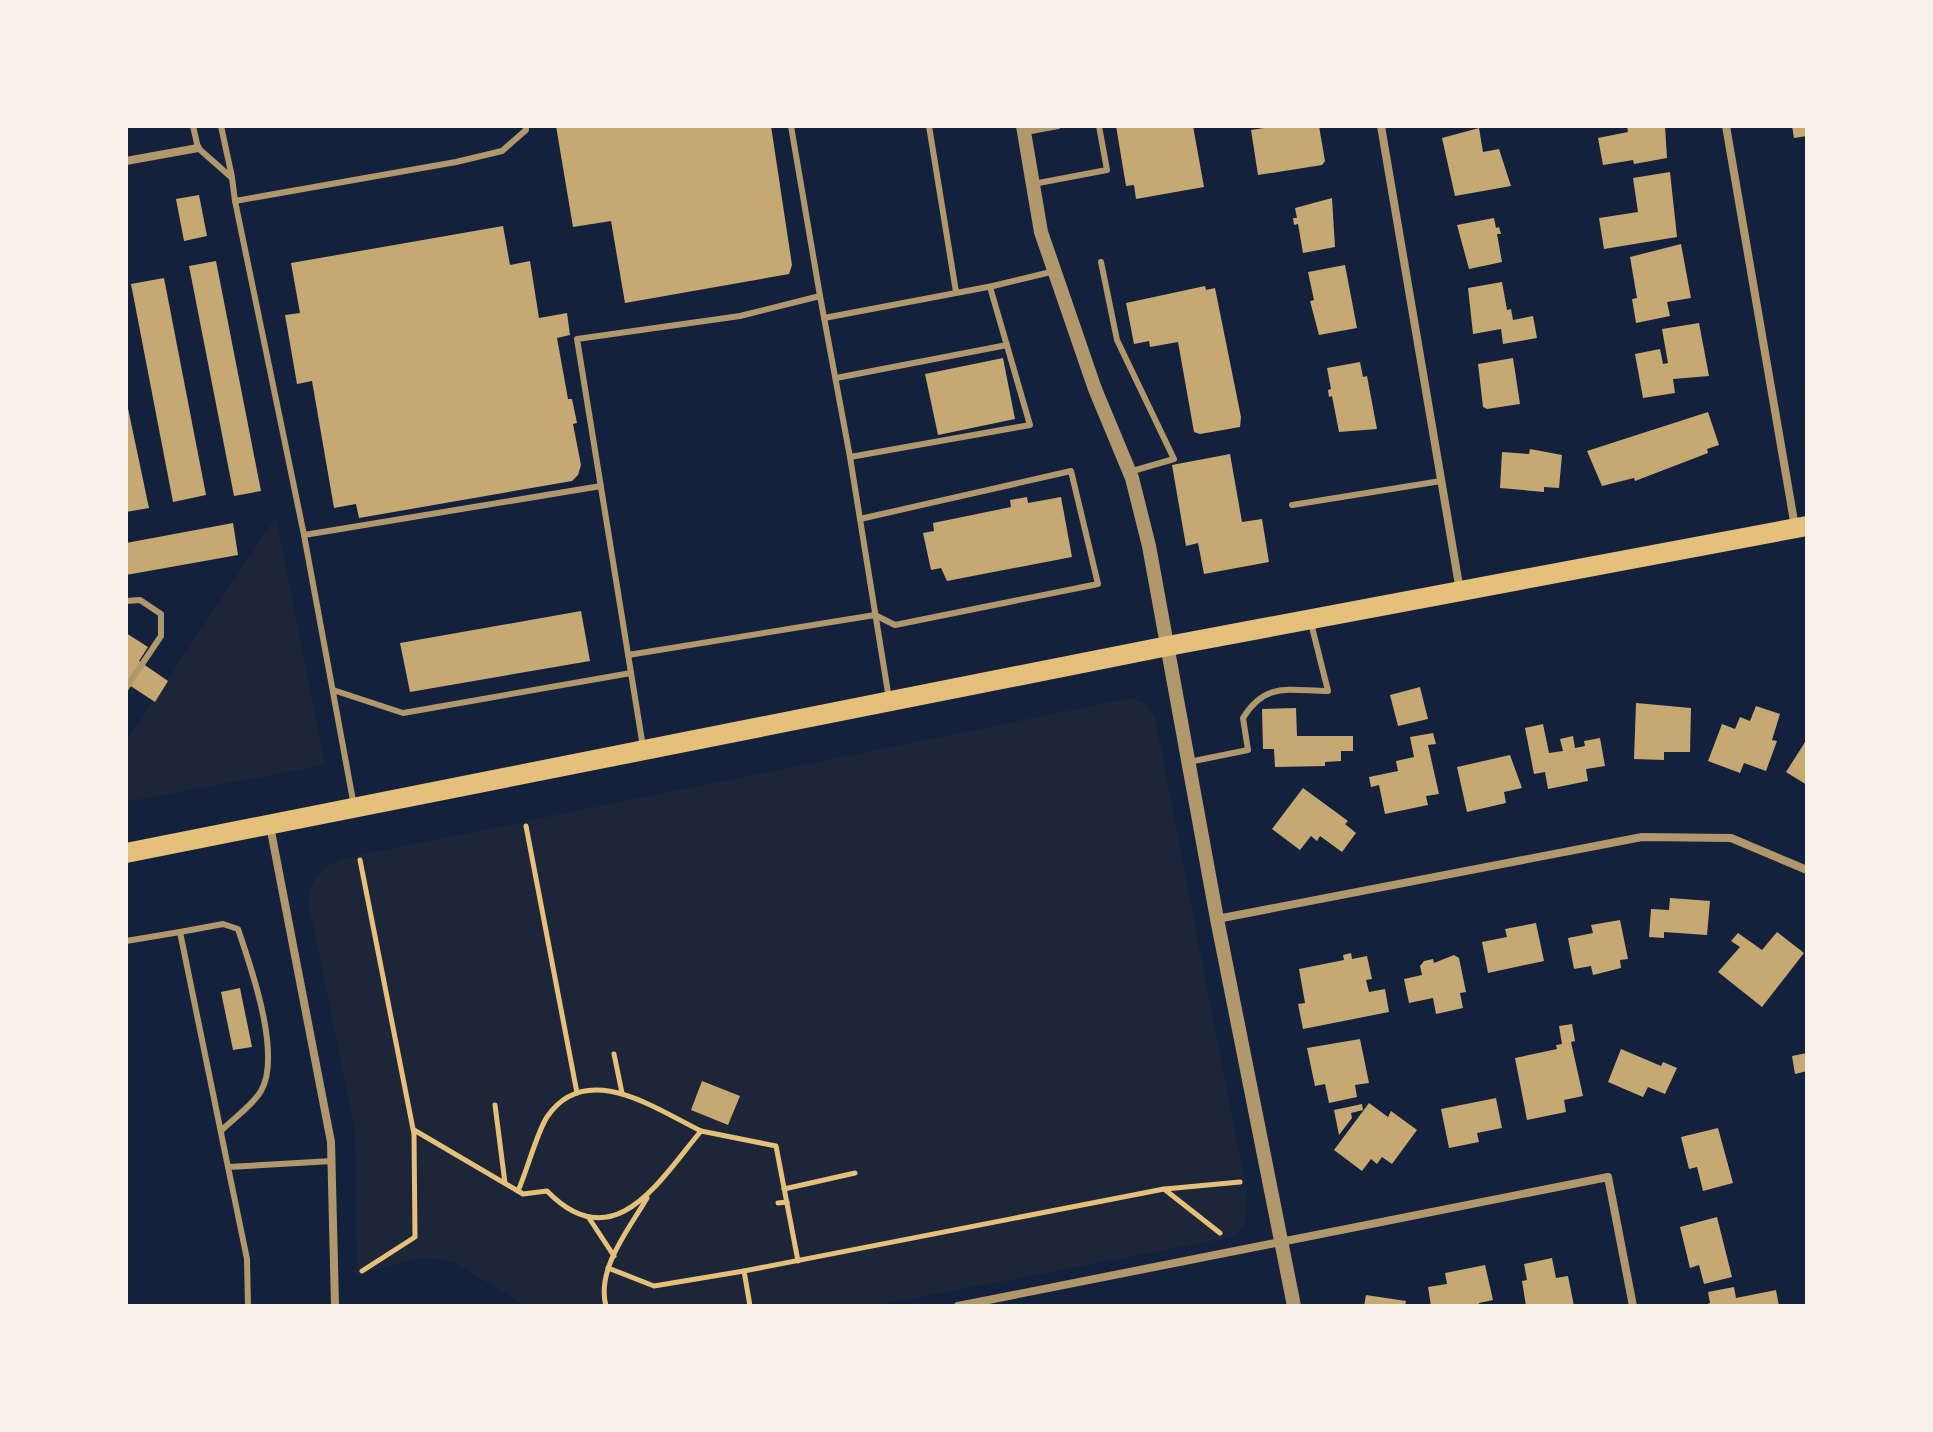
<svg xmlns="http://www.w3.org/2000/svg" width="1933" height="1432" font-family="Barlow,sans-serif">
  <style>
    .green { fill: #1d2539 }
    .building { fill: #c6a872 }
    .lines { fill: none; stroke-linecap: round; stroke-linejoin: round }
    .path { stroke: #e5c07b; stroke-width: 5 }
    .service { stroke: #b1986c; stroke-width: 6 }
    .minor { stroke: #b1986c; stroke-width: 8 }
    .tertiary { stroke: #b1986c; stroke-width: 14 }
    .primary { stroke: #e5c07b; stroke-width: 20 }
  </style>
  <rect width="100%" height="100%" fill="#14213d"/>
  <g class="green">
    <path d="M276 517 325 765 126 802V742Z"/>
    <path d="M1132 698 1147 704 1155 718 1247 1194 1246 1222 1233 1237 873 1306H527L453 1262 424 1257 357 1275 355 1131 309 905C309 880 319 871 340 859Z"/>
  </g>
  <g class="building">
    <path d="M556 126H771L792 265 789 274 625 303 611 221 573 227Z"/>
    <path d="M1116 126H1193L1204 187 1136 199 1134 185 1126 186Z"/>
    <path d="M1277 126H1319L1325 161 1322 165 1258 175 1251 130Z"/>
    <path d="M1627 126H1665L1667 158 1634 164 1633 160 1603 165 1598 138 1628 132Z"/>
    <path d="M1792 126H1807V136L1794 138Z"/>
    <path d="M1479 128 1483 152 1499 149 1511 186 1455 196 1442 138Z"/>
    <path d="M1670 172 1677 237 1604 249 1599 218 1638 212 1633 178Z"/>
    <path d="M199 195 207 236 184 241 176 199Z"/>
    <path d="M1332 198 1335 247 1303 253 1298 224 1294 225 1293 218H1297L1295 208Z"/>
    <path d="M1494 218 1496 228 1499 227 1501 234H1497L1502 262 1469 269 1457 225Z"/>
    <path d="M503 226 510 265 530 261 539 318 567 313 570 335 557 338 568 399H572L577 423 573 424 581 465 578 475 572 481 359 518 356 504 334 508 312 381 297 384 285 315 300 313 291 263Z"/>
    <path d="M1681 244 1691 298 1667 302 1670 316 1636 323 1632 299 1637 298 1630 257Z"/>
    <path d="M216 261 261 491 234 496 189 266Z"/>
    <path d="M1345 265 1357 328 1319 335 1310 301 1314 300 1308 272Z"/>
    <path d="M164 278 206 495 173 502 131 284Z"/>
    <path d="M1502 282 1507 310 1511 309 1513 320 1533 316 1537 338 1503 344 1501 329 1473 334 1468 288Z"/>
    <path d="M1205 286 1206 290 1215 288 1241 417 1240 427 1200 434 1194 432 1178 342 1150 347 1149 341 1134 344 1126 303Z"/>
    <path d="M1699 323 1709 376 1673 379 1675 393 1643 398 1635 354 1660 349 1663 364 1668 363 1662 329Z"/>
    <path d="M1003 358 1015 419 938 435 925 374Z"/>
    <path d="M1513 358 1520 404 1487 409 1483 407 1478 364Z"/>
    <path d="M1360 362 1363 377 1367 376 1377 429 1339 432 1332 396 1329 397 1328 390 1331 389 1327 368Z"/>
    <path d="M126 399 149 508 126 512Z"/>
    <path d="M1708 412 1719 445 1707 449 1708 453 1635 481 1634 478 1602 486 1587 451Z"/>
    <path d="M1530 449 1562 455 1559 488 1544 487V492L1500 488 1502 452 1529 454Z"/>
    <path d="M1230 454 1242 522 1262 519 1269 562 1204 574 1198 543 1186 546 1172 465Z"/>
    <path d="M1027 497 1028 503 1061 497 1072 557 947 581 941 568 931 570 923 533 934 531 933 523 1011 507 1010 500Z"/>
    <path d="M233 523 238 555 126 575V543Z"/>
    <path d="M581 611 590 661 410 692 400 643Z"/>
    <path d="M126 633 148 647 139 661 168 681 155 702 126 683Z"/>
    <path d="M1420 687 1428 719 1398 726 1390 695Z"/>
    <path d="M1636 703 1691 708 1690 752H1664V760L1634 759Z"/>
    <path d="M1756 706 1780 714 1772 740 1777 741 1766 771 1744 763 1740 773 1708 761 1722 724 1735 729 1740 717 1750 721Z"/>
    <path d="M1296 708 1297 736H1353V751H1341V761L1325 762V766L1275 767 1274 749H1263L1262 709Z"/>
    <path d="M1543 724 1549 753 1563 751 1560 739 1573 736 1575 748 1585 746 1584 741 1600 738 1605 766 1586 769 1588 781 1548 789 1545 772 1534 774 1525 728Z"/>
    <path d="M1433 733 1436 744 1428 745 1439 794 1426 796 1428 805 1385 814 1379 785 1371 787 1369 777 1398 771 1396 761 1414 757 1410 737Z"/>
    <path d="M1807 739V785L1786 772Z"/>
    <path d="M1510 755 1522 788 1504 792 1506 803 1467 812 1457 767Z"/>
    <path d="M1303 788 1348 821 1345 824 1356 833 1342 852 1320 836 1317 841 1311 836 1300 850 1272 829Z"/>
    <path d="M1670 898 1710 901 1707 935 1664 932V938L1649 937 1651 909 1669 910Z"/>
    <path d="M1620 920 1628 959 1620 960 1621 968 1593 975 1591 966 1574 969 1568 938 1593 933 1591 925Z"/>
    <path d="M1536 923 1544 961 1488 973 1482 942 1507 937 1505 929Z"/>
    <path d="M1777 932 1804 953 1762 1007 1718 972 1740 947 1731 941 1738 933 1762 950Z"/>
    <path d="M1351 953 1352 959 1367 956 1372 979 1366 980 1369 992 1385 989 1389 1012 1303 1029 1298 1004 1305 1003 1299 969 1344 960 1343 955Z"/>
    <path d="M1454 955 1459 958 1466 992 1460 993 1463 1008 1436 1014 1433 998 1409 1003 1404 979 1422 975 1420 966 1424 961 1433 959 1434 963Z"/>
    <path d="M240 988 252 1047 233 1050 221 992Z"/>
    <path d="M1572 1024 1575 1041 1571 1042 1583 1096 1564 1100 1566 1112 1527 1120 1515 1058 1557 1049 1556 1045 1562 1044 1559 1026Z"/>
    <path d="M1360 1039 1369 1083 1355 1085 1357 1097 1329 1103 1325 1084 1315 1086 1307 1048Z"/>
    <path d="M1621 1049 1661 1066 1663 1062 1677 1068 1665 1094 1648 1087 1643 1097 1608 1082Z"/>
    <path d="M1807 1053V1071L1795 1074 1792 1056Z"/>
    <path d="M702 1081 740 1096 728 1125 691 1110Z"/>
    <path d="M1496 1098 1502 1128 1477 1133 1479 1142 1449 1148 1441 1109Z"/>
    <path d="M1369 1103 1388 1117 1391 1111 1417 1130 1392 1164 1382 1157 1377 1164 1371 1159 1362 1171 1334 1150Z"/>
    <path d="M1362 1104 1363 1110 1351 1113 1352 1118 1339 1135 1334 1110Z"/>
    <path d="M1718 1128 1733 1183 1703 1191 1697 1167 1689 1169 1681 1137Z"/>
    <path d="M1717 1217 1732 1277 1704 1284 1699 1265 1690 1268 1680 1227Z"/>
    <path d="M1552 1258 1556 1278 1568 1276 1574 1306H1526L1522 1281 1527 1280 1524 1264Z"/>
    <path d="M1485 1265 1493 1300 1479 1303V1306H1431L1428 1287 1447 1284 1445 1273Z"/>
    <path d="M1734 1287 1736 1298 1776 1290 1779 1306H1703L1710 1303 1708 1292Z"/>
    <path d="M1366 1295 1406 1301 1405 1306H1364Z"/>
  </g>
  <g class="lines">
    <g class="path">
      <path d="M526 826 577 1093"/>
      <path d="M360 860 414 1134 415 1237 362 1271"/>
      <path d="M614 1054 622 1093"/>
      <path d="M495 1105 505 1183"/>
      <path d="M414 1130 523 1194 547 1191C614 1260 660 1180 701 1131L776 1146 798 1261"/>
      <path d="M784 1189 855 1173"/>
      <path d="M1165 1189 1240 1182"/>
      <path d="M518 1191C527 1171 537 1132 547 1117 586 1059 656 1109 701 1131"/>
      <path d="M778 1203 787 1202"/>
      <path d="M589 1218 614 1256"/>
      <path d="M608 1268 654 1286 744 1271"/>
      <path d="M606 1306C596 1269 629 1229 647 1198"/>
      <path d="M750 1306 744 1271 1164 1189 1220 1233"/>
    </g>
    <g class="service">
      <path d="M193 126 198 148 232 178 235 201 456 162 502 151 526 130V126"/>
      <path d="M221 126 232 177"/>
      <path d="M791 126 820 296"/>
      <path d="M929 126 956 292"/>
      <path d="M1026 132 1058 126"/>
      <path d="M1033 184 1107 170 1099 126"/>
      <path d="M235 201 304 535 354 806"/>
      <path d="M1101 262 1117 340 1174 459 1129 472"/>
      <path d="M824 318 993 286 1055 271"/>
      <path d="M836 378 1007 345"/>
      <path d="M850 457 1030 425 990 287"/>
      <path d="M1292 505 1441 481"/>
      <path d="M304 535 601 486"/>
      <path d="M126 601 140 600 161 614V636L126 688"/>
      <path d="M628 655 875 615 895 625 1098 584 1071 471 860 519"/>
      <path d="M333 690 403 713 631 673"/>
      <path d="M643 747 577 339 740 316 820 296 850 457 889 699"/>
      <path d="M1189 762 1248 750 1243 718C1266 681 1289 691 1328 691L1311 623"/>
      <path d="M180 932 223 924 238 929C251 967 282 1055 261 1091 253 1105 234 1118 222 1130"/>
      <path d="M126 941 180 932 228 1167"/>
      <path d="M248 1306 247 1259 228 1167 332 1161"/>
    </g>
    <g class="minor">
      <path d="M1381 126 1460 591"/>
      <path d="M1726 126 1795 527"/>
      <path d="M126 161 198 148"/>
      <path d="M270 826 331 1142 335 1306"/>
      <path d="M1217 919 1642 837 1731 838 1807 870"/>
      <path d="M958 1306 1608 1177 1633 1306"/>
    </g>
    <path class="tertiary" d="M1023 126 1041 232 1095 389 1132 478 1149 546 1217 919 1294 1306"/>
    <path class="primary" d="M126 853 1168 646 1807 526"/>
  </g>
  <rect width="1933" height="1432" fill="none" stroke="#f6f1e7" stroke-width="256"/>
</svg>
